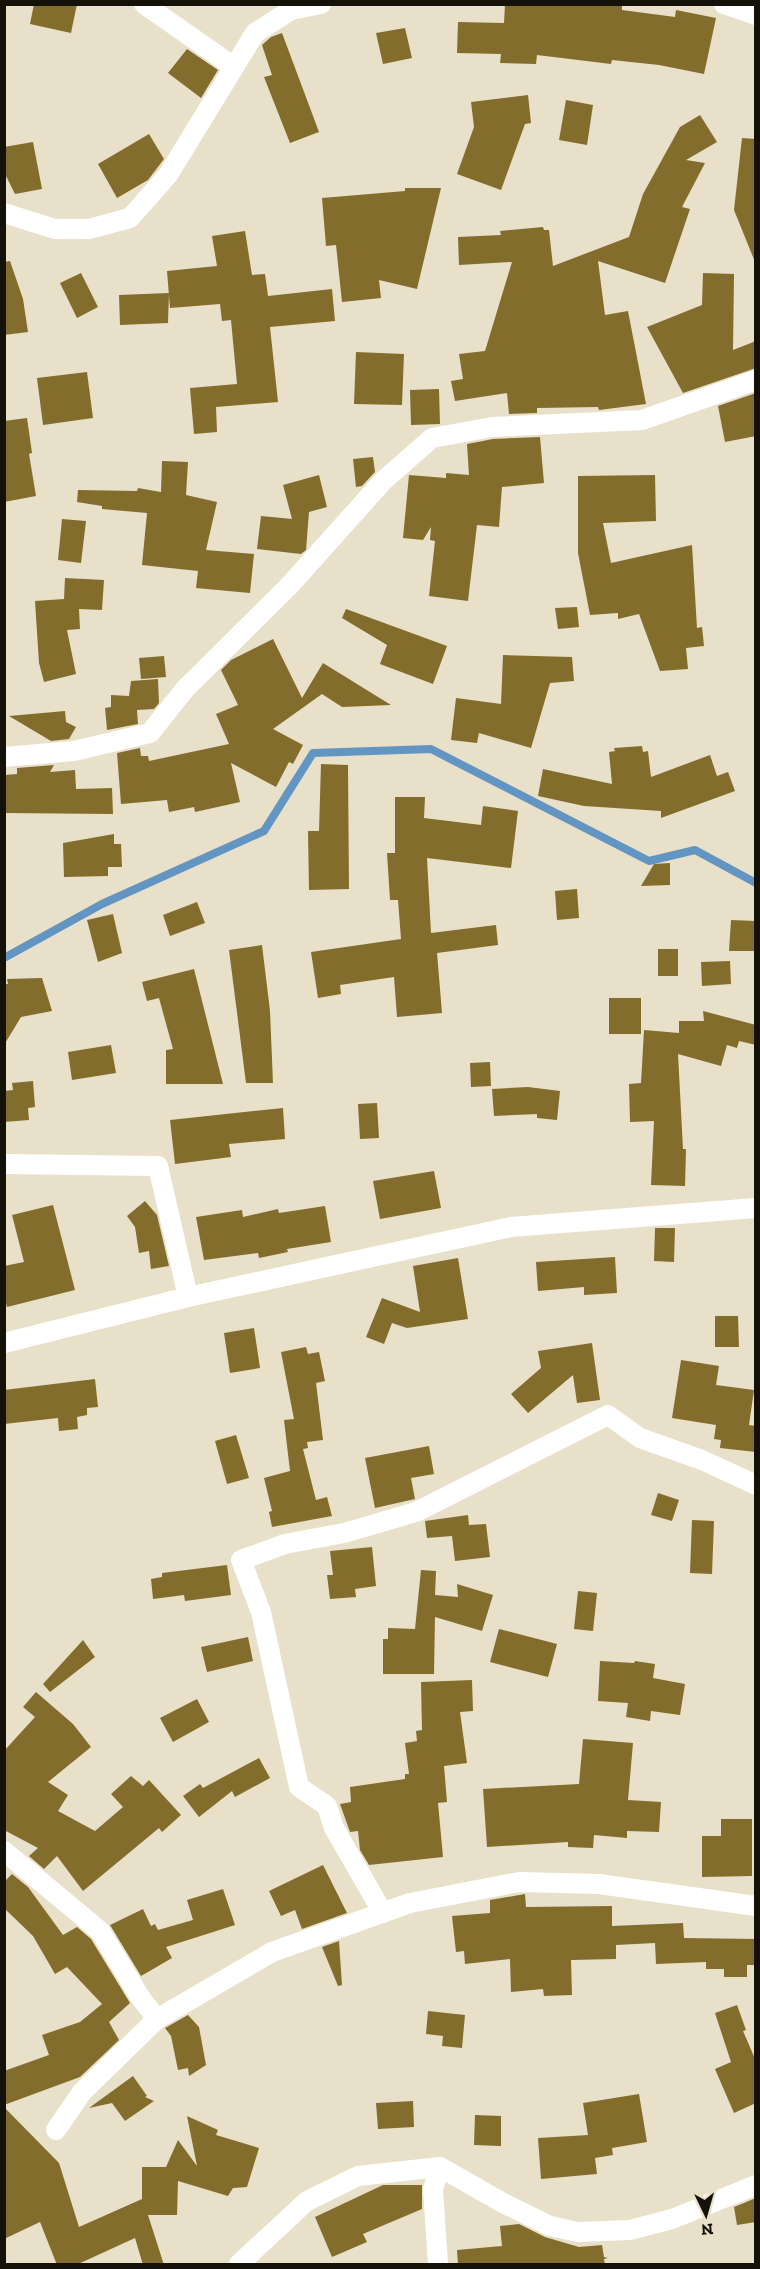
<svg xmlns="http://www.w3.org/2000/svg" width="760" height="2269" font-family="'Zilla Slab',serif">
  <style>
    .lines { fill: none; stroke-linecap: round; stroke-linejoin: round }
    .stream { stroke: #6395c3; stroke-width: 8 }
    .building { fill: #836d2d }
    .street { stroke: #fff; stroke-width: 20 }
  </style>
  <rect width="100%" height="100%" fill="#e8e0c8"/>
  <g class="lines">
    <path class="stream" d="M4 958 102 904 264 831 313 753 431 749 649 861 695 850 756 883"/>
  </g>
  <g class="building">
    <path d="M34 4H77L71 33 30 24Z"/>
    <path d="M505 4H622V10L675 17 676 10 716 18 704 74 659 65 612 60 611 64 537 55 536 64 500 63 501 54 457 53 458 22 504 23Z"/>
    <path d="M405 28 412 58 383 64 376 33Z"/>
    <path d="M282 33 319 132 290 143 264 77 272 75 262 45 271 37Z"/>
    <path d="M187 49 218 70 201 98 168 73Z"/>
    <path d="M528 95 531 123 525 124 501 190 457 174 474 127 471 102Z"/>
    <path d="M566 100 593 105 587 145 559 140Z"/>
    <path d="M700 115 717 142 686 160 705 163 682 207 690 209 665 283 598 261 605 315 628 311 646 404 599 410 598 407 537 408V413L509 414 507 393 455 401 451 381 463 379 459 354 485 351 512 262 459 265 458 237 501 235 500 231 543 227 544 230H549L553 266 629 237 643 194 680 127Z"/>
    <path d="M149 134 164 159 148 180 117 198 98 164Z"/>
    <path d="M742 138 756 139 755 262 734 210Z"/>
    <path d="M33 142 42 189 15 194 4 172V147Z"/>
    <path d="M405 188H441L417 289 379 280 381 298 342 302 336 245 326 246 322 198 405 191Z"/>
    <path d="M245 231 252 275 265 274 268 296 332 289 335 321 270 327 278 402 216 407 217 432 194 434 190 388 237 384 231 320 222 321 220 304 170 308 167 271 217 266 212 236Z"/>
    <path d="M10 261 23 299 28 332 4 335V262Z"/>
    <path d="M81 273 98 307 77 318 60 283Z"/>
    <path d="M703 273 734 274 733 350 756 341V368L683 393 647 327 702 305Z"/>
    <path d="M169 293 168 323 120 325 119 295Z"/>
    <path d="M356 352 404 354 402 405 354 404Z"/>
    <path d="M87 372 93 418 43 425 37 378Z"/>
    <path d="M439 389 440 424 411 425 410 390Z"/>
    <path d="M756 393V436L725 442 718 406Z"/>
    <path d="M27 418 32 453 29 454 36 496 4 502V421Z"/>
    <path d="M540 437 544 483 502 487 499 527 477 525 468 601 429 596 435 541 430 540 431 527 423 540 403 538 409 475 446 478V473L469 475 467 444 493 439Z"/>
    <path d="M373 457 375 472 362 486 356 487 353 459Z"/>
    <path d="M162 461 188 462 186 495 217 502 206 550 254 554 250 593 196 588 198 571 142 565 147 513 102 509V506L77 502 78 490 137 491 138 488 161 492Z"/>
    <path d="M319 475 327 507 309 512 306 550 301 554 257 549 261 516 292 519 283 485Z"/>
    <path d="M655 475 656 521 603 523 611 563 692 545 697 628 702 627 704 646 686 648 688 669 660 671 639 614 618 619V613L590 615 578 553V476Z"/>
    <path d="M62 519 86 521 81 563 58 560Z"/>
    <path d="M65 578 104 580 102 610 79 609 80 629 67 630 76 674 44 682 39 663 35 601 64 599Z"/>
    <path d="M577 607 579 627 558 629 555 608Z"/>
    <path d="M346 609 447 646 433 684 380 664 387 645 342 618Z"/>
    <path d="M273 639 302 698 323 663 391 705 342 707 322 694 273 729 303 745 293 764 289 762 276 787 231 763 240 802 195 812 194 807 169 812 167 800 121 804 117 753 140 748 141 756H148L149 761 229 744 216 714 238 705 221 670 231 660Z"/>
    <path d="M503 655 572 657 574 681 550 683 531 748 479 733 477 743 451 740 456 698 501 704Z"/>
    <path d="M164 656 166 677 141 679 139 658Z"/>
    <path d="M158 679 159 703 154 709 137 710 138 724 107 730 105 708 111 707V695L129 696 131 681Z"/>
    <path d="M65 711 66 722 76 727 69 739 51 741 9 716Z"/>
    <path d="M642 746 643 752 648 751 651 777 710 755 717 776 728 772 735 791 661 818V811L584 806 538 796 543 769 612 784 609 752 615 751 614 748Z"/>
    <path d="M321 764 348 765 349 889 309 890 308 831H319Z"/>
    <path d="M54 765 50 772 75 770 76 789 112 788 113 814 4 813V775L17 774V768Z"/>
    <path d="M395 797H425L424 818 481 825 483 806 518 811 511 868 427 858 431 933 496 925 498 945 437 953 442 1013 397 1017 394 977 340 985 341 994 318 998 311 952 401 939 398 900H390L387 853H395Z"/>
    <path d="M114 834V844H121L122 867H108V876L64 877 63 843Z"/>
    <path d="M670 863V885L641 886 654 864Z"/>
    <path d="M577 889 579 918 557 920 555 891Z"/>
    <path d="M197 902 205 923 170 936 163 915Z"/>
    <path d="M113 914 122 953 98 962 87 920Z"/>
    <path d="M731 920 756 921V951H729Z"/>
    <path d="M262 945 270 1011 273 1083H246L229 950Z"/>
    <rect x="658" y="949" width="20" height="27"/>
    <path d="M730 961 731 984 702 986 701 962Z"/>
    <path d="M194 969 223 1084H166V1050L173 1049 159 998 147 1001 142 982Z"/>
    <path d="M42 978 52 1011 21 1017 4 1045V984H8L7 979Z"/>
    <rect x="609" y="998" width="32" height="36"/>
    <path d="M703 1011 756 1025V1045L739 1041 737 1048 727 1045 721 1066 678 1054 683 1149H686L685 1186 651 1185 654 1121 630 1122 629 1084 641 1083 644 1030 679 1033V1021H704Z"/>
    <path d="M111 1045 116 1073 72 1080 68 1052Z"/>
    <path d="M490 1062 491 1086 471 1087 470 1063Z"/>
    <path d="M33 1081 35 1107 28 1108 29 1120 4 1122V1091L13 1090 12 1083Z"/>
    <path d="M528 1087 560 1091 557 1120 537 1118V1114L494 1116 492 1089Z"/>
    <path d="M377 1103 379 1138 360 1139 358 1104Z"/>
    <path d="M283 1108 285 1139 229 1144 231 1157 175 1164 170 1120Z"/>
    <path d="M434 1171 441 1208 380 1219 373 1181Z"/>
    <path d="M145 1201 157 1215 169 1266 151 1269 149 1251 139 1253 135 1227 127 1216Z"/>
    <path d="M53 1205 75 1290 7 1307 4 1295V1266L24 1262 12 1215Z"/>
    <path d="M325 1206 331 1242 287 1249 288 1252 259 1258 258 1253 204 1260 196 1217 242 1210 243 1217 278 1209 279 1213Z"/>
    <path d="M655 1228H675L674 1262 654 1261Z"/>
    <path d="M615 1257 617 1293 584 1295V1287L538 1291 536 1262Z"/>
    <path d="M458 1258 468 1319 407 1328 392 1323 384 1344 366 1337 382 1298 420 1312 413 1266Z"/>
    <path d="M715 1316H738L739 1347H715Z"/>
    <path d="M254 1328 260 1368 230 1373 224 1333Z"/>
    <path d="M592 1343 600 1400 577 1403 573 1375 528 1413 511 1394 541 1368 538 1351Z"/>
    <path d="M306 1347 308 1354 319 1352 325 1381 316 1383 323 1440 307 1442 308 1448 303 1449 316 1500 327 1497 332 1516 272 1527 269 1512 272 1511 264 1478 290 1471 284 1420 294 1419 281 1352Z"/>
    <path d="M681 1360 719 1366 716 1385 754 1390 749 1425 756 1426V1452L720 1448 721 1440 714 1439 716 1425 672 1418Z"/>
    <path d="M95 1379 98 1407 87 1408V1415L77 1417 78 1429 59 1431 58 1418 4 1424V1390Z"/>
    <path d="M236 1435 249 1478 227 1484 215 1441Z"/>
    <path d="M429 1446 434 1474 411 1478 415 1499 375 1508 365 1458Z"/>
    <path d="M658 1493 679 1500 672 1521 651 1515Z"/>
    <path d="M468 1515 469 1525 486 1524 490 1557 455 1561 452 1536 427 1538 425 1521Z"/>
    <path d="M692 1520 714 1521 712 1574 690 1573Z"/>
    <path d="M372 1547 376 1586 355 1589 356 1597 330 1599 327 1575H333L330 1551Z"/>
    <path d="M227 1565 231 1595 185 1601 184 1595 153 1599 151 1579 162 1577V1573Z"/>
    <path d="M421 1570 436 1571 435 1595 458 1597 457 1584 493 1595 482 1631 435 1617 434 1674H383V1639H388V1628L415 1629Z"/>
    <path d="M578 1591 597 1593 593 1631 574 1629Z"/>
    <path d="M499 1629 557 1644 548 1677 490 1662Z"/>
    <path d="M248 1637 253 1661 207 1672 201 1647Z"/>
    <path d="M83 1640 95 1657 50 1692 43 1684Z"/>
    <path d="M600 1661 634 1663 635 1661 655 1664 653 1678 685 1684 680 1715 651 1711 650 1721 626 1717 628 1703 598 1701Z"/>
    <path d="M472 1680 473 1711 460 1712 467 1763 444 1766 447 1802 438 1803 443 1857 369 1865 360 1850 358 1831 350 1832 340 1804 351 1802 350 1787 405 1779V1774H409L405 1743 417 1741 416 1731 422 1730 421 1682Z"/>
    <path d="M36 1692 73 1724 91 1747 48 1782 68 1795 58 1811 95 1831 123 1807 111 1794 131 1776 143 1786 149 1780 181 1815 162 1832 159 1828 83 1891 57 1856 44 1869 29 1856 38 1848 4 1830V1751L35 1717 23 1707Z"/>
    <path d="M197 1699 209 1722 173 1742 160 1718Z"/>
    <path d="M583 1739 633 1743 628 1800 661 1802 659 1832 627 1831V1838L594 1835 593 1848 568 1847V1842L487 1847 483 1789 579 1784Z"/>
    <path d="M259 1758 270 1778 235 1797 232 1791 199 1817 183 1796 200 1784 203 1788Z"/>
    <path d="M721 1819H752V1876L702 1877V1836H721Z"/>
    <path d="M323 1865 347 1913 302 1929 295 1910 281 1916 269 1891Z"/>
    <path d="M12 1874 28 1887 63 1935 77 1927 91 1939 130 2003 109 2022 119 2040 80 2077 4 2105V2071L49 2055 42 2035 80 2022 102 2004 67 1967 55 1974 33 1936 4 1908V1882Z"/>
    <path d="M223 1889 235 1925 166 1947 172 1958 141 1976 110 1925 143 1909 151 1926 155 1924 158 1930 193 1920 187 1900Z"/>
    <path d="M525 1894 526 1907 612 1906V1926L683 1923 684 1938 756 1939V1965H747V1977H724V1969H706V1962L656 1964 655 1943 616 1945V1959L571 1960 572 1995 544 1996 543 1989 511 1992 510 1959 465 1964 464 1951 456 1952 452 1916 490 1913V1900Z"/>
    <path d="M339 1941 342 1985 338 1986 322 1947Z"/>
    <path d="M737 2005 746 2030 743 2031 756 2061V2103L734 2113 715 2069 731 2062 715 2013Z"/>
    <path d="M428 2011 465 2015 462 2048 442 2046 443 2036 426 2034Z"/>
    <path d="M188 2015 199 2027 206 2065 189 2076 188 2068 178 2070 171 2036 165 2028Z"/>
    <path d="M133 2076 147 2096 145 2097 154 2101 125 2121 112 2103 89 2108Z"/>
    <path d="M639 2094 647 2142 612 2148 613 2155 595 2158 597 2174 541 2179 538 2138 588 2135 583 2103Z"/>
    <path d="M413 2101 414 2127 378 2129 376 2103Z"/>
    <path d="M4 2107 59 2163 79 2227 142 2199V2167H166L178 2140 197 2166 187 2116 218 2130 216 2135 259 2148 247 2187 233 2188 228 2196 178 2181 177 2215H148L164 2265H143L135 2238 76 2265H57L40 2222 4 2239Z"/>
    <path d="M475 2115 501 2116V2146L474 2145Z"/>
    <path d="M383 2185H422V2209L363 2234 367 2242 332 2257 315 2217Z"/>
    <path d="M756 2198V2222L737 2225 734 2207Z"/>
    <path d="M519 2224 545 2237 579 2247 602 2245 604 2257 608 2258 604 2259 605 2265H458L457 2250 502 2246 500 2226Z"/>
  </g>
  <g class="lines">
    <g class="street">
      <path d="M144 4 234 67"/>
      <path d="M724 4 756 15"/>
      <path d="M4 213 55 229H89L130 218 168 175 255 33 291 10 321 4"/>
      <path d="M4 757 74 751 150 733 185 689 289 586 383 481 432 438 492 427 642 420 756 380"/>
      <path d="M4 1164 158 1166 188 1297"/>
      <path d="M4 1343 188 1297 511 1227 756 1208"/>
      <path d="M4 1851 100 1931 140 1997 157 2019"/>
      <path d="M383 1913 334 1828 327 1806 299 1787 261 1612 241 1560 285 1544 344 1533 416 1512 608 1415 640 1438 702 1460 756 1485"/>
      <path d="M56 2130 82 2092 157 2019 272 1952 410 1903 519 1882 599 1884 756 1906"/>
      <path d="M239 2264 307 2201 358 2176 440 2167 503 2203 550 2226 578 2232 630 2230 672 2219 756 2185"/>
      <path d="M438 2264 433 2189 440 2167"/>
    </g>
  </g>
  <rect width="760" height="2269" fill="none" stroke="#141109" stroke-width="12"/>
  <g transform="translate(706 2215) rotate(175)" stroke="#e8e0c8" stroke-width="4.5" paint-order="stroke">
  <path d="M0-4.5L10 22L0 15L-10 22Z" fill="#141109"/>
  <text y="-9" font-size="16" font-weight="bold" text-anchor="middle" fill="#141109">N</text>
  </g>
</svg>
